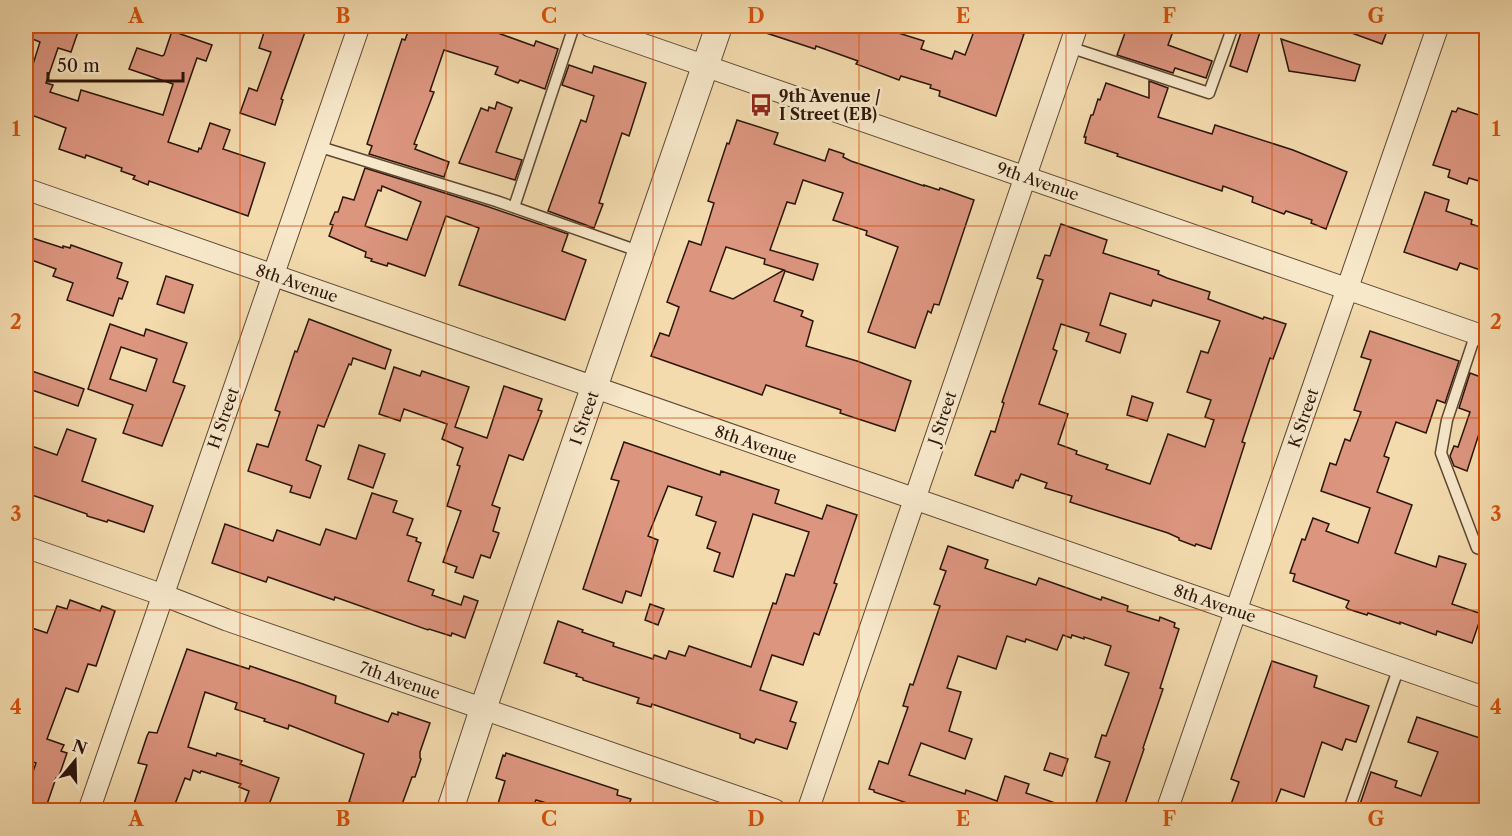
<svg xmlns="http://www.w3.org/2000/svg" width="1512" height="836" font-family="'Libre Caslon Text',serif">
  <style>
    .building { fill: #dc957f; stroke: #2c160a; stroke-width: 1.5; fill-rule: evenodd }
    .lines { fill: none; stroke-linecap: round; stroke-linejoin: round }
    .service-casing { stroke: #5e4733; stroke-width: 13 }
    .minor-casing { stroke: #5e4733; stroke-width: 23 }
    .tertiary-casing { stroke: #5e4733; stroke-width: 28 }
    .service { stroke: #f7e8ca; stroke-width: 10 }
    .minor { stroke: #f7e8ca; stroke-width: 21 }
    .tertiary { stroke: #f7e8ca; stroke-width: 26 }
    .grid { fill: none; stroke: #d5520c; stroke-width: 1.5; stroke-opacity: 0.55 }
    .labels { text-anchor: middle; stroke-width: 5; stroke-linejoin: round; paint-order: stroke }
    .poi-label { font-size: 16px; font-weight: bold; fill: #2c160a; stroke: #f7e8ca; text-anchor: start }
    .street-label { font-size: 16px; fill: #2c160a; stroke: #f7e8ca }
    .neatline { fill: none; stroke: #d5520c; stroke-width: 2 }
    .grid-label { font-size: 20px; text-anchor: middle; font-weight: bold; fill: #d5520c }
  </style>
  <rect width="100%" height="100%" fill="#f3dbae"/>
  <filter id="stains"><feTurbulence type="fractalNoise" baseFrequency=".00333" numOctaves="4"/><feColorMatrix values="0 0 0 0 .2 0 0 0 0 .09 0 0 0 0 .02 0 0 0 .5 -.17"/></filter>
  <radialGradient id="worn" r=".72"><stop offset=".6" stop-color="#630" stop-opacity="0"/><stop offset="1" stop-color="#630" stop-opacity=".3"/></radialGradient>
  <g class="building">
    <path d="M34 26H80L71 52 58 48 46 83 53 85 50 92 78 101 81 90 163 115 173 84 129 69 137 48 162 56 164 55 172 31 212 45 206 61 197 58 168 142 198 152 199 148 201 149 210 123 230 130 223 149 265 163 248 216 149 181 148 185 133 179 135 176 121 171 122 168 86 155 85 158 59 149 66 128 26 113V76L29 77 40 42 30 38Z"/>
    <path d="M266 26H285L305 32 281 99 283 100 275 125 240 113 249 88 257 91 271 52 259 48Z"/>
    <path d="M410 26H487L496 28 495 32 534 46 536 41 558 49 545 89 520 80 518 83 495 74 498 67 444 50 430 91 434 92 414 144 417 145 415 149 449 162 444 177 369 154 372 146 367 144 402 39 405 40Z"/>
    <path d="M752 26H876L924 41 921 49 952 59 955 51 965 55 976 26H997L1024 34 996 116 939 96 940 91 930 88 931 85 901 76 899 80 856 64 858 61 816 46 815 49 751 28Z"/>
    <path d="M1133 26H1175L1168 45 1212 61 1206 78 1175 68 1173 73 1117 55 1126 30 1131 32Z"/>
    <path d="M1243 26H1262L1247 72 1230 66Z"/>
    <path d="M1335 26H1389L1382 44 1335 27Z"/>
    <path d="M1281 39 1360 65 1355 81 1289 71Z"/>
    <path d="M569 65 592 73 594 66 646 83 629 136 622 133 599 203 603 204 594 228 548 211 581 120 586 122 594 96 562 85Z"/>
    <path d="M1149 81 1168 88 1158 117 1212 134 1215 125 1293 150 1347 172 1326 229 1311 223 1312 220 1286 211 1284 214 1252 202 1253 197 1223 186 1222 191 1117 156 1118 154 1085 143 1086 137H1084L1091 115H1093L1098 99 1100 100 1106 83 1149 98Z"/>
    <path d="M497 102 512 108 496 152 522 160 515 180 459 163 481 108 488 111 489 107 495 109Z"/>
    <path d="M1458 108 1482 116 1480 122 1484 123 1482 127 1486 129V135L1480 154 1486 157V160L1479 181 1469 178 1467 184 1448 177 1450 170 1433 165 1452 111 1456 112Z"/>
    <path d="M737 120 778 133 774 144 825 161 829 149 844 154 843 157 851 161 924 186V185L939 190 940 188 974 200 939 305 934 304 931 313 928 311 915 348 868 332 898 247 866 235 867 231 833 220 843 193 803 180 795 204 787 202 770 250 818 264 813 280 785 271 774 301 803 311 801 316 813 321 806 346 857 361 911 381 895 431 840 413 841 410 766 385 762 395 651 356 660 333 669 336 679 307 667 302 689 241 701 245 714 203 708 201 727 143 729 144ZM726 247 765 259 764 264 784 270 733 299 710 291Z"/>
    <path d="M365 168 486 206 568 234 562 251 586 260 565 320 459 285 479 228 446 216 425 276 388 263 387 266 371 261 372 259 365 257 366 252 329 236 333 225 330 224 335 212H338L343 197 354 200ZM382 186 421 202 407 240 365 226 378 190 381 191Z"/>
    <path d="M1425 192 1449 200 1446 211 1472 220 1471 224 1486 229V272L1460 263 1457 270 1404 252Z"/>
    <path d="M1061 224 1107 240 1103 253 1159 271 1158 274 1167 278 1210 292 1208 299 1263 319 1264 317 1286 324 1273 359 1270 358 1242 442 1245 443 1211 549 1196 544 1195 546 1179 540V538L1168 533 1070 502 1072 496 1045 488 1047 483 1021 474 1018 481 1016 480 1013 488 975 475 991 431 995 432 1004 403 1002 402 1043 280 1037 278 1045 255 1050 256ZM1110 293 1151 306 1153 300 1220 321 1208 353 1201 351 1187 392 1211 400 1205 417 1214 420 1205 447 1168 434 1150 484 1106 469 1108 465 1076 454 1077 451 1058 444 1068 414 1039 404 1057 351 1053 349 1061 324 1089 333 1086 341 1120 353 1126 334 1100 325Z"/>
    <path d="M26 236 63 248V246L70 248 71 245 122 263 117 278 128 282 122 299 119 298 113 316 67 300 73 283 53 276 56 269 26 258Z"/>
    <path d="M166 276 193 285 184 313 157 304Z"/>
    <path d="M309 319 391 350 385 369 353 358 351 365 349 364 324 427 318 425 306 460 321 466 310 498 290 492 292 486 248 471 257 444 268 447 280 412 275 410 295 351 297 352Z"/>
    <path d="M110 324 144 336 146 329 187 343 173 382 185 386 162 446 123 433 133 405 88 389ZM121 347 157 359 146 391 110 379Z"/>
    <path d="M1370 331 1459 361 1445 403 1437 400 1426 433 1396 422 1384 456 1389 458 1377 492 1412 505 1395 553 1436 567 1439 556 1466 564 1452 604 1482 614 1472 643 1437 631 1436 635 1400 622V624L1368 613 1367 615 1348 609 1346 607 1349 601 1293 581 1295 574 1290 573 1302 539 1305 540 1313 518 1329 524 1326 531 1358 543 1370 508 1321 491 1330 463 1336 465 1345 439 1350 441 1361 412 1354 410 1371 360 1361 357Z"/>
    <path d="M394 367 420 376 422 371 469 387 455 427 487 438 504 386 542 399 538 410 542 411 523 460 509 455 492 505 500 508 493 531 499 533 490 558 481 555 473 578 455 572 457 567 443 562 461 511 447 506 460 466 457 465 463 448 442 439 447 424 404 409 400 421 379 414Z"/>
    <path d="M26 369 84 389 78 406 26 388Z"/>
    <path d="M1470 373 1486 379V412L1467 471 1454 466 1450 456 1454 446 1458 447 1470 412 1459 408Z"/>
    <path d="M1132 396 1153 403 1147 421 1127 415Z"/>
    <path d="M67 429 96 439 82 481 153 506 144 532 108 520 107 522 87 516V514L26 493V444L57 455Z"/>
    <path d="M624 442 720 475 721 471 779 490 775 503 822 519 827 505 857 515 834 583 837 584 819 635 814 633 803 665 772 655 760 690 797 702 790 721 796 723 787 749 756 739 754 743 740 738V734L652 704 651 707 637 703 639 698 583 680V678L576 676 577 674 544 663 558 621 583 630 582 632 614 643 613 646 653 659 654 655 666 659 669 651 685 656 689 646 751 667 773 603 776 604 786 574 794 576 809 532 753 514 733 577 714 571 720 553 707 548 716 522 696 515 702 497 668 486 648 536 658 540 641 596 626 591 622 603 583 589 619 481 611 479Z"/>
    <path d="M359 445 385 454 373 488 348 479Z"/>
    <path d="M372 493 397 501 393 512 413 519 407 535 417 538 416 541 421 543 408 581 434 590 432 595 461 605 464 596 478 601 465 638 452 633 451 636 429 629 428 630 335 597 334 600 268 577 266 582 212 563 225 524 273 541 277 530 320 545 326 529 356 539Z"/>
    <path d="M948 546 988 560 985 568 1036 585 1039 578 1101 600 1102 597 1128 606 1127 611 1159 621 1160 617 1175 623 1174 627 1179 629 1160 688 1163 689 1143 748 1144 749 1123 810H1110L1095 806 1110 762 1095 757 1102 735 1106 736 1129 673 1105 665 1111 646 1084 637V639L1072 635 1071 638 1063 635 1057 650 1026 639 1025 642 1007 636 996 669 958 656 947 688 961 692 949 731 972 739 965 759 921 743 909 775 965 794 966 790 997 801 1005 776 1029 784 1026 793 1070 808V810H928L874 792V790L869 789 879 761 888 764 908 707 903 706 910 684 913 685 940 606 934 604 946 571 940 569Z"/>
    <path d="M70 600 100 611 102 606 115 611 96 666 88 664 78 692 66 688 47 739 64 745 61 751 67 753 58 779 56 778 45 810H26V792L36 763 26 760V626L47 633 57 606 67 609Z"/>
    <path d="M650 604 664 609 658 625 645 620Z"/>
    <path d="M187 649 249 669 250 666 303 684 336 696 335 703 388 722 392 713 398 715V712L430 723 420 752V758L421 759 415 777H412L400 810H350L353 803 349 802 364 754 289 725 288 729 264 721 265 719 235 709 237 703 205 692 188 747 216 756 217 753 242 761 240 764 279 778 267 810 245 802 249 791 239 787 241 784 201 771 200 773 193 770 190 780 185 778 175 804 172 803 170 810H151L134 804 147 765 138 763 147 736 149 732 157 733Z"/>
    <path d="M1272 661 1317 676 1314 687 1369 706 1356 742 1346 739 1342 750 1322 742 1304 797 1281 789 1273 810H1229L1239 782 1231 779Z"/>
    <path d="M1417 717 1486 740V788L1479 810 1471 807 1470 810H1358L1371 772 1397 781 1395 787 1421 796 1438 752 1408 742Z"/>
    <path d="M506 753 618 790 617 795 631 799 627 810H570L536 800 532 810H496L505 781 496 778 503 755 505 756Z"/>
    <path d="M1050 753 1068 759 1062 776 1044 770Z"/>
  </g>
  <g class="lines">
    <g class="service-casing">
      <g id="service">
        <path d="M1069 47 1209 93 1233 26"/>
        <path d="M317 146 496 201 641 252"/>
        <path d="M514 207 574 26"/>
        <path d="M1476 333 1447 420 1441 453 1477 548 1486 551"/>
        <path d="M1349 810 1399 667"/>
      </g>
    </g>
    <g class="minor-casing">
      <g id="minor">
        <path d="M590 26 1486 337"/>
        <path d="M26 189 1486 698"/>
        <path d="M26 547 163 595 227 620 775 810"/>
        <path d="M89 810 359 26"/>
        <path d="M808 810 1077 26"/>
        <path d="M1167 810 1438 26"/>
      </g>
    </g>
    <g class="tertiary-casing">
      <path id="tertiary" d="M450 810 483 709 719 26"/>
    </g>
    <use href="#service" class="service"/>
    <use href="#minor" class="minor"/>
    <use href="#tertiary" class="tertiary"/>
  </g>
  <path class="grid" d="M240 26V810M446 26V810M653 26V810M859 26V810M1066 26V810M1272 26V810M26 226H1486M26 418H1486M26 610H1486"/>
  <defs>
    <g id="bus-bare" transform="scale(1.8)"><path d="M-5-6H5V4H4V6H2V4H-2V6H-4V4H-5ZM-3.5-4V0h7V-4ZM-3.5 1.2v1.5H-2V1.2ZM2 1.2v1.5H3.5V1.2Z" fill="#8f2418" stroke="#f7e8ca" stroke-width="2.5" paint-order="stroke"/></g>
  </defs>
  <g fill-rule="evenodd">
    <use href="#bus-bare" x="761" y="105"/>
  </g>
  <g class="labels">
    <g class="poi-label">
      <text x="779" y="102">9th Avenue /<tspan x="779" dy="18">I Street (EB)</tspan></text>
    </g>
    <g class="street-label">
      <text transform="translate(1038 181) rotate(19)" y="6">9th Avenue</text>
      <text transform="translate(297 283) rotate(19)" y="6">8th Avenue</text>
      <text transform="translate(223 418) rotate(-71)" y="6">H Street</text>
      <text transform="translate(584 418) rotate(-71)" y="6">I Street</text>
      <text transform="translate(942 418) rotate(-71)" y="6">J Street</text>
      <text transform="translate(1303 418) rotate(-71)" y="6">K Street</text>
      <text transform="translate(756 444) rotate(19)" y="6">8th Avenue</text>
      <text transform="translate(1215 603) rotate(19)" y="6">8th Avenue</text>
      <text transform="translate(400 680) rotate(19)" y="6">7th Avenue</text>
    </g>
  </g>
  <rect width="1512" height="836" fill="none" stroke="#f3dbae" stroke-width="66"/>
  <g transform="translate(75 761) rotate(19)" stroke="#f7e8ca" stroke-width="4.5" paint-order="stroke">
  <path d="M0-4.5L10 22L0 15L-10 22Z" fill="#2c160a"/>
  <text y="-9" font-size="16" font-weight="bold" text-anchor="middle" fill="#2c160a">N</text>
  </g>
  <path d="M48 72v9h135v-9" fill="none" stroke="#2c160a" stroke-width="3"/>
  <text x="57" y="72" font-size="18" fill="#2c160a" stroke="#f7e8ca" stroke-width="4.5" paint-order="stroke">50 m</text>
  <rect x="33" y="33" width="1446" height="770" class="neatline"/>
  <g class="grid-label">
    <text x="136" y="23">A</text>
    <text x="343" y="23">B</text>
    <text x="549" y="23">C</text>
    <text x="756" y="23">D</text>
    <text x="963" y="23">E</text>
    <text x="1169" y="23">F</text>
    <text x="1376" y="23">G</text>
    <text x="16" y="136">1</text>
    <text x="1496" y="136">1</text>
    <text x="16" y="329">2</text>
    <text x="1496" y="329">2</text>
    <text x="16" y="521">3</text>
    <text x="1496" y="521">3</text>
    <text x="16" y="714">4</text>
    <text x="1496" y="714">4</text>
    <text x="136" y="826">A</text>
    <text x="343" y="826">B</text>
    <text x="549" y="826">C</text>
    <text x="756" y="826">D</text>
    <text x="963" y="826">E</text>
    <text x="1169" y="826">F</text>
    <text x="1376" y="826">G</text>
  </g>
  <rect width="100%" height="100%" filter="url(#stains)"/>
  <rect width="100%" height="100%" fill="url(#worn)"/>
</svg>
